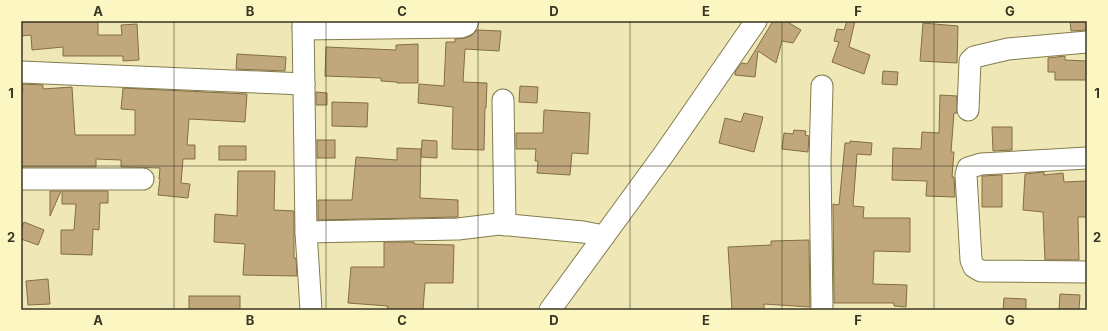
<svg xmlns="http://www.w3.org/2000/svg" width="1108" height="331" font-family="Inter,sans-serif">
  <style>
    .building { fill: #c0a77c; stroke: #846d43 }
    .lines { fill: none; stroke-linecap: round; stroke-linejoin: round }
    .minor-casing { stroke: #837c4e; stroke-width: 23 }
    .minor { stroke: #fff; stroke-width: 21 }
    .grid { fill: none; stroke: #383522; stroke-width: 1; stroke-opacity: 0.55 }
    .neatline { fill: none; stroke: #383522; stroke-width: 1.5 }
    .grid-label { font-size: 13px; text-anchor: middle; font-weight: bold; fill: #383522 }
  </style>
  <rect width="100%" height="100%" fill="#efe8b6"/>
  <g class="building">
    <path d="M21 21H98V35H122L121 25 137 24 139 60 123 61V56H63V47L32 50 31 35 21 36Z"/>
    <path d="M773 21H786L801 30 793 43 782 41 776 63 758 51 755 77 735 75V72L742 63 747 64Z"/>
    <path d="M847 21H855L849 47 870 55 864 74 832 62 839 42 834 41 837 29 844 30Z"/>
    <path d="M1070 21H1087V30L1071 31Z"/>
    <path d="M923 23 958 26 957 63 920 61Z"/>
    <path d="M477 30 501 31 499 51 465 49 463 82 487 83 486 108H485L484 150 452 149 453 107 418 103 419 84 444 86 446 42H455V39L465 38 471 36Z"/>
    <path d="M418 44V83H397V82L381 81V78L325 76 326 47 396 50V45Z"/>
    <path d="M237 54 286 57 285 71 236 69Z"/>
    <path d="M1065 56V60L1087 61V80H1055V72H1048V58Z"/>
    <path d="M883 71 898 72 897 85 882 84Z"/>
    <path d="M22 84 43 85V89L72 87 75 135H135V110L121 109 123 88 247 94 245 122 189 119 187 145H195V159H183L181 183 190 184 188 198 158 195 160 179H159L160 168 121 167V160L96 159V167H21V91H23Z"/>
    <path d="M520 86 538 87 537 103 519 102Z"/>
    <path d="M316 92 327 93V105H316Z"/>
    <path d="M940 95 957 96V113H954L951 152H954L952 177H954L955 197 926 196 927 181 892 180 893 148 921 149 922 132 939 133Z"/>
    <path d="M332 102 368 103 367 127 332 126Z"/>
    <path d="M544 110 590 113 588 154 572 153 570 175 537 173 538 161H535L536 149H516V133H543Z"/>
    <path d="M744 113 763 117 754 152 719 143 725 118 741 122Z"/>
    <path d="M992 127H1012V150L993 151Z"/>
    <path d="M794 130 806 131 805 135 809 136 808 152 782 149 784 133 793 134Z"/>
    <rect x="317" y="140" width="18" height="18"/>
    <path d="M422 140 437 141V158L421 157Z"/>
    <path d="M850 141 872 143 871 155 857 154 853 206 864 207 863 218H910V252L874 251 873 284 907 285 906 307 894 306V303H834L833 204 839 205 845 143H850Z"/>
    <rect x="219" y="146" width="27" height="14"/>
    <path d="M397 148 421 149 420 198 458 200V217L318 220V200H352L356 157 397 160Z"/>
    <path d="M238 171H275L274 210 294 211V258H296L297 276 243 275 245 244 214 242 215 214 237 216Z"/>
    <path d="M1044 172V175L1063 173 1064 182 1087 181V217H1078L1079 260H1045L1043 212 1023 210 1025 174Z"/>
    <path d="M1002 175V207H982V176Z"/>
    <path d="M50 191H61L50 216Z"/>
    <path d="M62 191H108V203H100L99 230 93 229 92 255 61 254V230H74L76 204H62Z"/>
    <path d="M24 222 44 230 38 245 21 239V230Z"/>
    <path d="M809 240 810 307 764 304V310H732L728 247 771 245V241Z"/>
    <path d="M384 242H414V244L454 245 453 283H425L423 310H387L388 306 348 303 351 267H384Z"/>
    <path d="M48 279 50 304 28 305 26 281Z"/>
    <path d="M1060 294 1080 295 1079 310H1059Z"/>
    <rect x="189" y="296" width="51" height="14"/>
    <path d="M1004 298 1026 299V310H1003Z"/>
  </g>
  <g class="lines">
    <g class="minor-casing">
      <g id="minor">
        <path d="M303 21 306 232 311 310"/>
        <path d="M303 29 461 27 466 25 468 21"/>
        <path d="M21 72 304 84"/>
        <path d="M503 100 505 225"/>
        <path d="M968 110 970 61 974 57 1008 49 1087 42"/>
        <path d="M1087 158 981 164 968 168 966 175 971 260 974 267 981 271 1087 272"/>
        <path d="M21 179H143"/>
        <path d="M306 232 458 229 499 224 583 232 604 236"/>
        <path d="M550 310 664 154 756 21"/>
        <path d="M822 310 820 161 822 86"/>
      </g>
    </g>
    <use href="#minor" class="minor"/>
  </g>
  <path class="grid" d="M174 21V310M326 21V310M478 21V310M630 21V310M782 21V310M934 21V310M21 166H1087"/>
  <rect width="1108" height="331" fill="none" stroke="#fcf6c3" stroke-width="44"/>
  <rect x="22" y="22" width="1064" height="287" class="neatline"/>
  <g class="grid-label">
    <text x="98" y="16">A</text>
    <text x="250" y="16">B</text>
    <text x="402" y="16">C</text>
    <text x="554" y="16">D</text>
    <text x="706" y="16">E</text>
    <text x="858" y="16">F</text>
    <text x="1010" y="16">G</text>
    <text x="11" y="98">1</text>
    <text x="1097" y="98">1</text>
    <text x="11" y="242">2</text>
    <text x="1097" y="242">2</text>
    <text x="98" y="325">A</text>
    <text x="250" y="325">B</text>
    <text x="402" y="325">C</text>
    <text x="554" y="325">D</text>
    <text x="706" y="325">E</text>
    <text x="858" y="325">F</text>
    <text x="1010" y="325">G</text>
  </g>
</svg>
